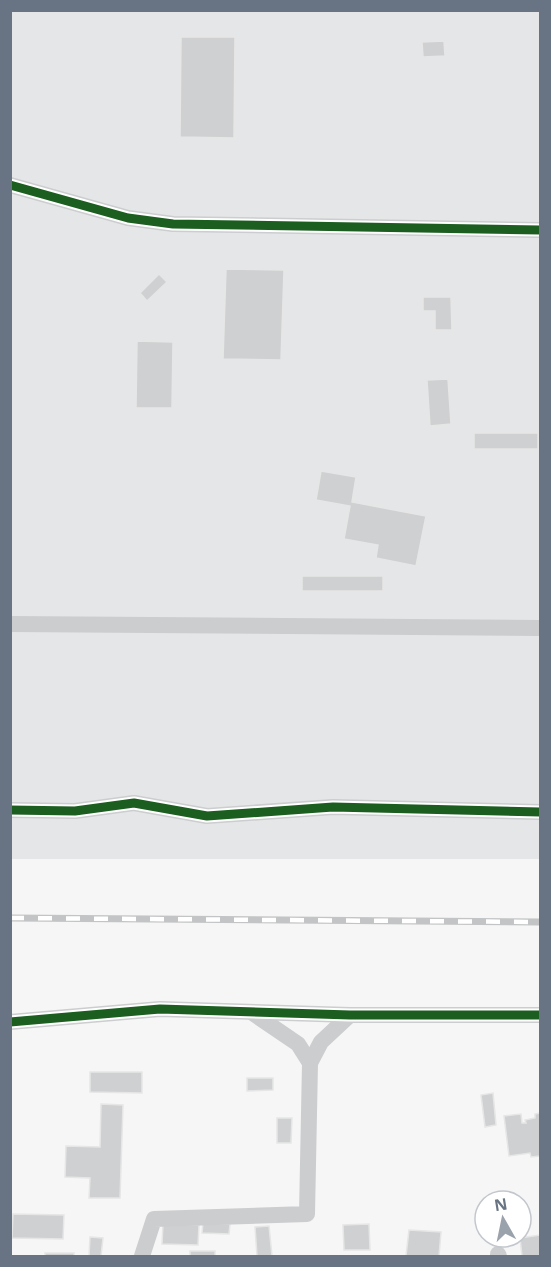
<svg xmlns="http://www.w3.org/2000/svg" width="551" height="1267" font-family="'Open Sans',sans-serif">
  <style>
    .built { fill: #e5e6e7 }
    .building { fill: #ced0d1; stroke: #e6e6e6; stroke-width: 1.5 }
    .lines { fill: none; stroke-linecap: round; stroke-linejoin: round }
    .minor { stroke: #cccdcf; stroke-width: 16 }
    .rail-casing { stroke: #c3c4c5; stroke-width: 7 }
    .rail { stroke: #fff; stroke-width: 4.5; stroke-dasharray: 14; stroke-linecap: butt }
    .cycleway-casing { stroke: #fff; stroke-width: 13 }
    .cycleway { stroke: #1b5e20; stroke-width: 9 }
  </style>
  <rect width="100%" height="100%" fill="#f6f6f6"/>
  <path class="built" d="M10 11H540V859H11Z"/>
  <g class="building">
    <path d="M181 37H235L234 138 180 137Z"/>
    <path d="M444 41 445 56 423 57 422 42Z"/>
    <path d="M226 269 284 270 281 360 223 359Z"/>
    <path d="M159 274 167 282 147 301 140 293Z"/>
    <path d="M423 297H451L452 330H435V311H423Z"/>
    <path d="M137 341 173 342 172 408H136Z"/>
    <path d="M448 379 451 424 430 426 427 380Z"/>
    <rect x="474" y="433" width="64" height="16"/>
    <path d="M321 471 356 477 352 502 426 516 416 566 376 558 378 545 344 539 350 506 316 500Z"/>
    <rect x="302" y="576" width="81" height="15"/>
    <path d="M90 1072H142V1093L90 1092Z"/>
    <path d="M247 1078H273V1090L247 1091Z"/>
    <path d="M493 1093 496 1125 485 1127 481 1095Z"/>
    <path d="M101 1104 123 1105 120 1198H89L90 1178 65 1177 66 1146 100 1147Z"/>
    <path d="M540 1113V1156L531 1157 530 1153 509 1156 504 1116 521 1114 522 1123H526L525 1120 535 1118V1114Z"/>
    <path d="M277 1118H292L291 1143H277Z"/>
    <path d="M13 1214 64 1215 63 1239 12 1238Z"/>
    <path d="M203 1223 230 1224 229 1234 202 1233Z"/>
    <path d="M163 1224 199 1225 198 1245 162 1244Z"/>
    <path d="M369 1224 370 1250H344L343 1225Z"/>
    <path d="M269 1226 272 1256H257L255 1227Z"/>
    <path d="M409 1230 441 1232 439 1256H406Z"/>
    <path d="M540 1235V1256H522L520 1238Z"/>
    <path d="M90 1237 103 1238 101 1256H89Z"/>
    <rect x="190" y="1251" width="25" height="5"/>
    <rect x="45" y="1253" width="29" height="3"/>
  </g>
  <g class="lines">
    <g class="minor">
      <path d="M10 185 128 218 173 224 540 230"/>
      <path d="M10 624 540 628"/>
      <path d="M10 810 75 811 134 803 207 816 333 807 540 812"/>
      <path d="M254 1014 298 1044 310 1063"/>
      <path d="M10 1022 160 1009 350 1015H540"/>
      <path d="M498 1254 499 1256"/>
      <path d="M142 1256 154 1219 307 1214 310 1063 321 1042 350 1015"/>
    </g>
    <g class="rail-casing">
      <path id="rail" d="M10 918 540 922"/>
    </g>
    <use href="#rail" class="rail"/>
    <g class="cycleway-casing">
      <g id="cycleway">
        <path d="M10 185 128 218 173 224 540 230"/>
        <path d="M10 810 75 811 134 803 207 816 333 807 540 812"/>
        <path d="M10 1022 160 1009 350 1015H540"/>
      </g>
    </g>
    <use href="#cycleway" class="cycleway"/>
  </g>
  <rect width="551" height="1267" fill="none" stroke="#687483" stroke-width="24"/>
  <g transform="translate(503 1219) rotate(351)"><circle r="28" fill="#ffffff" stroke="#c3c7cd" stroke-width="1.5"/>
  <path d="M0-4.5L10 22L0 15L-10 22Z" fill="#9aa2ab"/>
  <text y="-9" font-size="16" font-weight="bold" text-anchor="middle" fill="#687483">N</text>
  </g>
</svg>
